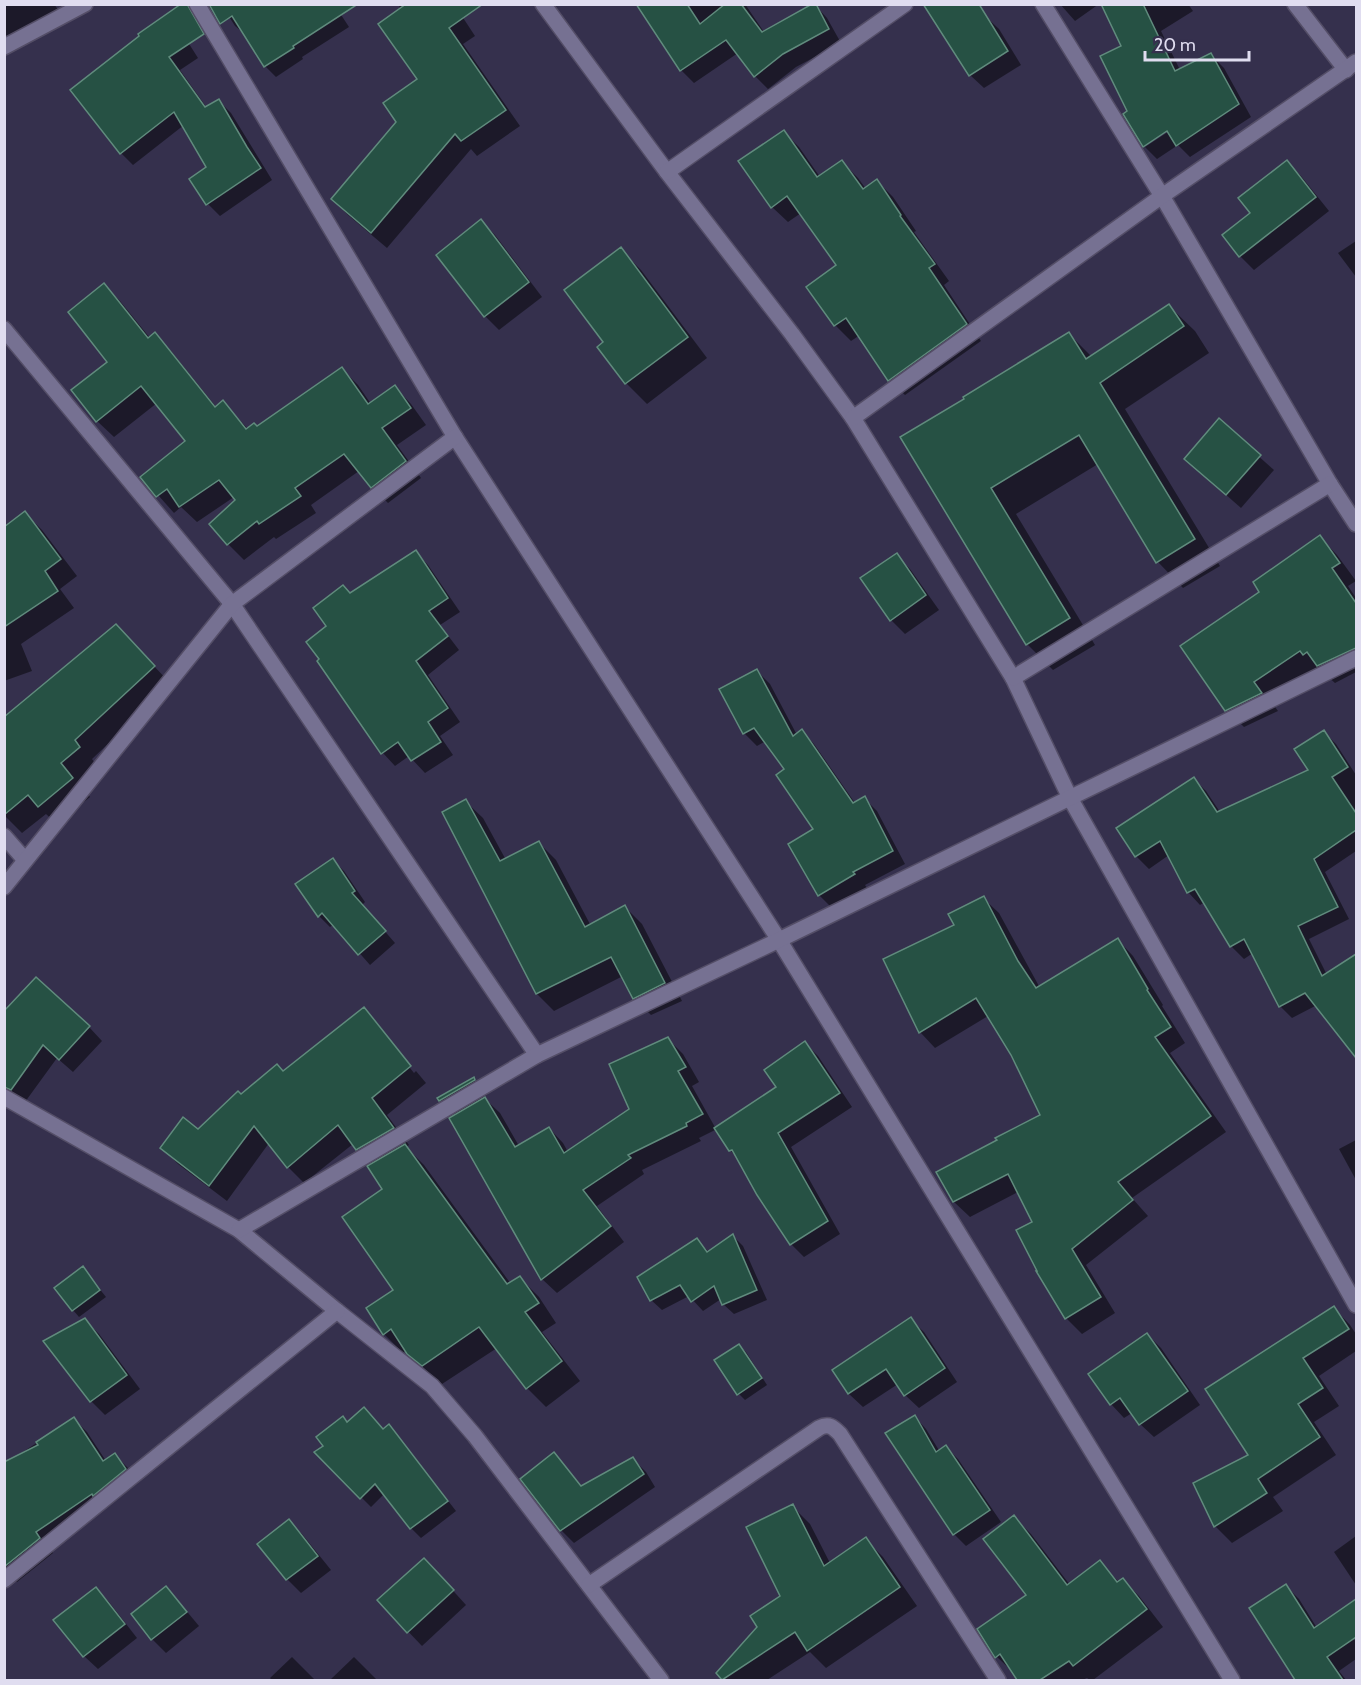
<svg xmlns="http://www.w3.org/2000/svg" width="1361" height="1685" font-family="Cabin,sans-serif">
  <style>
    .shadow { fill: #0007 }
    .building { fill: #265144; stroke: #608b7d; stroke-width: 1.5 }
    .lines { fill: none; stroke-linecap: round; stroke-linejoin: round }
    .street-casing { stroke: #544e67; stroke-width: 18 }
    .street { stroke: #767192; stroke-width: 15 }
  </style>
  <rect width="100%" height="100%" fill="#35304d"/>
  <g class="shadow">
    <path d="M4 4H54L59 11 4 49Z"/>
    <path d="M221 4H334L349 27 302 57 303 59 276 77 266 67 246 35 235 26Z"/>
    <path d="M398 4H454L475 36 463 44 520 126 477 156 471 149 387 248 348 215 333 199 398 122 420 79 401 10Z"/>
    <path d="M637 4H745L764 32 815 5 827 18 841 43 796 67 768 89 755 76 738 53 694 83 681 70Z"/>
    <path d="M1060 4H1099L1075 21Z"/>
    <path d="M1103 4H1188L1193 11 1161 31 1180 70 1211 55 1224 68 1251 117 1190 157 1178 145 1157 159 1145 147 1174 128 1173 126 1145 144V147L1125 114 1129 112 1123 47Z"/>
    <path d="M985 16 999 29 1021 65 984 88 970 75Z"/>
    <path d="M179 28 198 58 180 70 207 108 219 101 231 113 272 180 220 216 208 204V168L184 125 133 165 121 153 141 36Z"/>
    <path d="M784 132 799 147 820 177 842 162 858 178 866 189 877 181 893 197 916 231 914 232 949 281 944 285 981 341 905 395 890 380 860 335 851 341 835 325 808 288 838 265 801 213 788 222 772 207Z"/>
    <path d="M1287 162 1301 176 1329 211 1254 270 1240 256 1224 235 1252 214Z"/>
    <path d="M481 221 495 235 542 297 499 330 485 316 438 255Z"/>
    <path d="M1356 241V277L1338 253Z"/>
    <path d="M620 249 641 270 707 358 647 404 626 383 599 347 605 343Z"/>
    <path d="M104 285 120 301 150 338 155 334 171 351 217 408 223 402 248 429 257 428 342 369 358 385 371 404 395 387 411 404 426 425 397 445 421 478 388 503 372 487 359 471 311 505 316 513 276 539 274 537 244 560 228 544 237 501 234 497 197 522 181 507 174 513 142 477 187 441 157 403 114 437 97 421 109 362Z"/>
    <path d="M1169 306 1195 331 1209 353 1125 409 1220 566 1183 588 1158 562 1098 464 1016 514 1095 645 1053 670 1027 644 902 437 1069 334 1092 357Z"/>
    <path d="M1219 421 1274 470 1241 508 1200 472Z"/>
    <path d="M25 513 42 530 77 576 60 589 74 608 21 644 32 671 4 681V527Z"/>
    <path d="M1320 537 1337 555 1356 581 1348 586 1356 598V672L1335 683 1318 668 1270 700 1278 711 1244 727 1227 710 1262 592Z"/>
    <path d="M416 552 428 565 460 612 440 625 459 650 428 675 460 722 440 736 453 755 425 773 409 756 395 766 383 753 319 661 328 626 351 594Z"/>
    <path d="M896 555 910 569 939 610 905 634 891 620 862 579Z"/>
    <path d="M134 645 171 684 92 759 97 766 78 782 90 797 57 824 46 814 22 833 4 815V719Z"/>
    <path d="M757 671 770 684 797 735 802 731 814 744 855 803 864 798 877 811 905 864 865 885 867 888 832 908 819 895 815 830 786 770 766 741 757 746 744 733Z"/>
    <path d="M1324 732 1336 744 1356 775V851L1325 872 1349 919 1309 939 1327 975 1356 956V1055L1317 1005 1292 1018 1280 1006 1253 953 1244 959 1231 946 1205 902 1200 905 1188 892 1169 855 1149 869 1136 856 1118 829 1194 779 1206 791 1220 812 1310 770Z"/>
    <path d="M465 801 483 818 506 860 539 843 556 860 591 926 625 907 642 924 682 1001 651 1015 634 998 623 976 554 1011 537 994Z"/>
    <path d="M333 860 344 871 365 902 362 905 395 943 370 965 334 924 330 927 319 916Z"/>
    <path d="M983 898 999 913 1040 988 1118 940 1133 956 1163 1005 1162 1006 1185 1043 1170 1053 1226 1132 1132 1198 1148 1216 1086 1265 1115 1313 1082 1334 1066 1318 1034 1223 1018 1192 970 1217 954 1202 938 1172 1042 1115 1012 1054 988 1016 935 1048 920 1032 956 926Z"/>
    <path d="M364 1009 379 1025H376L414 1073 416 1071 426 1083 387 1115 409 1145 406 1147 424 1165 511 1284 520 1278 539 1297 556 1323 542 1332 580 1381 546 1407 527 1388 497 1348 442 1384 428 1372 406 1350 403 1353 384 1334 395 1290 384 1189 372 1165 353 1144 304 1183 288 1167 269 1143 227 1201 178 1164 162 1148 199 1131 241 1096 284 1073Z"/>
    <path d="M4 1022 89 1027 102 1041 73 1072 57 1058 25 1102 4 1100Z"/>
    <path d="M668 1039 683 1054 699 1082 692 1086 716 1129 778 1088 805 1043 818 1056 852 1107 791 1147 840 1234 804 1257 791 1244 739 1159 730 1150 717 1129 699 1138 701 1141 642 1170 644 1174 597 1206 624 1242 557 1293 542 1279 456 1116 439 1098 473 1079 487 1092 488 1094 483 1097 500 1113 519 1146 549 1128 563 1143 568 1152 631 1110Z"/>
    <path d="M1356 1140V1180L1339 1149Z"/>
    <path d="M733 1236 743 1246 767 1300 734 1314 723 1304 721 1299 703 1311 689 1296 662 1310 651 1300 697 1240 709 1252Z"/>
    <path d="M83 1268 106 1297 79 1317 73 1310Z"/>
    <path d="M1334 1308 1350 1325 1356 1334V1351L1319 1376 1339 1406 1314 1422 1336 1455 1273 1497 1283 1511 1232 1543 1215 1526 1250 1456 1207 1389Z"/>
    <path d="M910 1319 924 1332 957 1382 919 1408 905 1395 898 1384 863 1407 849 1394 834 1370Z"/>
    <path d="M85 1320 99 1334 140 1389 105 1415 91 1401 45 1341Z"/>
    <path d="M1147 1334 1161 1348 1200 1405 1154 1437 1140 1424 1132 1413 1124 1418 1111 1404Z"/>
    <path d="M739 1346 746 1352 767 1385 745 1400 739 1394Z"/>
    <path d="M364 1409 384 1430 389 1426 398 1436 456 1511 421 1538 411 1528 385 1493 371 1507 316 1452 325 1446 343 1418 348 1423Z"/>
    <path d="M915 1417 926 1429 940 1452 946 1447 958 1459 1001 1522 966 1546 954 1534Z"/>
    <path d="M74 1419 87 1432 106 1461 115 1455 129 1469 138 1483 107 1508 106 1507 48 1546 53 1553 17 1582 4 1569V1464Z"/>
    <path d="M554 1454 583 1487 633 1459 646 1472 655 1487 574 1543 561 1530Z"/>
    <path d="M792 1506 810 1524 830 1563 865 1539 883 1557 917 1606 826 1668 810 1652 767 1680H724L718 1673 759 1627 782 1596Z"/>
    <path d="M1014 1517 1031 1534 1070 1585 1099 1562 1119 1582 1123 1580 1139 1596 1163 1627 1093 1680H1090L1087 1678 1082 1680H1019L1014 1673 997 1657 979 1629 1028 1595Z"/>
    <path d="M289 1521 302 1534 331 1570 301 1593 287 1579 259 1544Z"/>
    <path d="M1356 1536V1585L1334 1552Z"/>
    <path d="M437 1573 466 1605 422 1646 379 1601Z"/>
    <path d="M1286 1586 1299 1599 1317 1628 1347 1629 1356 1642V1659L1339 1671 1346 1680H1295L1294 1679 1295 1678Z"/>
    <path d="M166 1588 179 1602 199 1626 166 1653 152 1639 133 1615Z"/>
    <path d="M96 1589 109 1602 137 1638 98 1669 84 1656Z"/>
    <path d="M292 1657 315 1680H272L270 1678Z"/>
    <path d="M354 1657 377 1680H330Z"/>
  </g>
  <g class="building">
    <path d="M181 4H187L204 34 169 57 205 107 219 99 247 147 261 168 206 205 189 179 206 167 174 112 120 154 70 90 139 36 138 34Z"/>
    <path d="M209 4H358L293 46 294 48 264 67 232 16 220 24Z"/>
    <path d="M406 4H483L449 28 506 110 461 141 455 134 371 233 331 199 396 122 383 103 417 79 378 24Z"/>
    <path d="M636 4H687L700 24 725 4H741L762 32 812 4H816L829 29 783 54 754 77 726 40 680 71Z"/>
    <path d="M923 4H979L1008 51 969 76Z"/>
    <path d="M1101 4H1143L1175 71 1211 53 1239 104 1176 146 1167 131 1143 147 1123 114 1127 111 1100 56 1121 46Z"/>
    <path d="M784 130 817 177 842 160 863 189 877 179 901 215 900 216 935 264 929 268 967 324 888 381 846 318 834 326 806 287 836 265 787 196 771 208 738 161Z"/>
    <path d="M1287 160 1316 197 1239 257 1222 235 1250 213 1238 198Z"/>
    <path d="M481 219 529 282 484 317 436 255Z"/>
    <path d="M621 247 688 337 625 384 597 347 603 342 564 290Z"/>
    <path d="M104 283 148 338 155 332 215 407 223 400 246 429 254 423 257 426 342 367 368 404 395 385 411 408 382 428 406 461 371 488 344 454 295 488 301 496 259 524 257 521 227 545 209 524 235 500 219 480 179 507 167 489 156 497 140 477 185 441 141 386 96 422 71 390 107 362 68 312Z"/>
    <path d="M1169 304 1184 326 1100 383 1195 539 1156 563 1079 435 991 488 1070 618 1026 645 900 437 964 399 963 397 1069 332 1086 359Z"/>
    <path d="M1219 418 1261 455 1226 495 1184 459Z"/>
    <path d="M25 511 61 559 45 571 58 591 4 627V527Z"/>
    <path d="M1320 535 1340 563 1332 568 1356 603V648L1317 666 1307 652 1303 655 1300 651 1254 682 1262 693 1225 711 1180 646 1259 592 1253 582Z"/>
    <path d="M416 550 448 598 429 611 448 636 416 661 448 708 428 722 441 742 411 761 398 742 381 754 317 661 319 659 306 642 326 626 313 608 343 585 350 593Z"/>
    <path d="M897 553 926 595 890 621 860 578Z"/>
    <path d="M116 624 155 666 75 740 80 747 61 763 73 778 38 807 28 795 4 815V717Z"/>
    <path d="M757 669 793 736 802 729 853 803 865 796 893 851 853 872 855 874 818 896 788 844 813 829 776 775 784 769 754 728 743 734 719 689Z"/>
    <path d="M1324 730 1348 767 1332 777 1356 813V830L1314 859 1338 907 1298 926 1322 976 1356 954V1058L1305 993 1279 1007 1244 939 1230 947 1195 889 1187 893 1160 841 1135 857 1116 828 1194 777 1217 812 1308 770 1294 749Z"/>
    <path d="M466 799 500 861 539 841 585 927 625 905 665 983 633 999 611 957 536 994 442 812Z"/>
    <path d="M333 858 355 891 352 893 386 931 358 955 322 913 318 917 295 884Z"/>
    <path d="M984 896 1018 961 1036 988 1118 938 1148 989 1147 990 1171 1027 1155 1037 1211 1116 1118 1182 1133 1200 1072 1249 1101 1297 1065 1319 1036 1271H1037L1016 1230 1032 1222 1008 1174 953 1202 936 1172 997 1140 995 1138 1040 1115 1011 1055 976 998 919 1033 883 959 954 925 948 914Z"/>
    <path d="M36 977 90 1026 59 1060 43 1045 11 1090 4 1087V1011Z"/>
    <path d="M364 1007 411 1066 372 1098 394 1128 356 1150 338 1125 287 1168 254 1126 209 1186 160 1148 183 1117 198 1129 238 1091 241 1094 277 1064 283 1071Z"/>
    <path d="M668 1037 686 1067 678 1071 703 1114 686 1123 687 1126 628 1155 631 1158 583 1190 611 1226 541 1280 449 1118 485 1097 515 1147 549 1127 564 1153 629 1109 609 1064Z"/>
    <path d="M805 1041 840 1093 778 1133 828 1221 790 1245 757 1195 732 1150 729 1151 714 1128 776 1087 764 1070Z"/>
    <path d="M474 1077 475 1080 439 1101 437 1098Z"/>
    <path d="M405 1144 507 1284 520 1276 539 1303 525 1312 562 1361 526 1389 479 1327 422 1366 407 1354 391 1329 383 1335 366 1308 393 1290 342 1217 382 1189 367 1166Z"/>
    <path d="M733 1234 757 1290 722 1305 714 1286 691 1302 680 1285 650 1301 637 1277 697 1238 707 1252Z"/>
    <path d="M83 1266 100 1290 72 1311 54 1288Z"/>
    <path d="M1334 1306 1349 1329 1303 1358 1323 1388 1298 1404 1320 1437 1258 1479 1267 1493 1214 1527 1193 1483 1248 1455 1205 1389Z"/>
    <path d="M911 1317 945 1368 904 1396 886 1369 848 1394 832 1370Z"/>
    <path d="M85 1318 127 1375 90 1402 43 1341Z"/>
    <path d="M1147 1333 1188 1391 1139 1425 1120 1398 1110 1405 1088 1374Z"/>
    <path d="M739 1344 762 1378 737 1395 714 1360Z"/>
    <path d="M364 1407 383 1429 389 1424 448 1501 410 1529 375 1484 360 1499 314 1452 323 1446 316 1437 343 1416 347 1422Z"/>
    <path d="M915 1415 936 1452 946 1445 990 1510 953 1535 885 1433Z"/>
    <path d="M74 1417 103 1461 115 1453 126 1469 93 1496 92 1494 36 1532 40 1538 4 1567V1462L38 1445 36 1442Z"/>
    <path d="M554 1452 581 1486 633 1457 644 1474 560 1531 520 1479Z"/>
    <path d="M793 1504 824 1566 866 1537 900 1587 807 1651 795 1632 722 1680 716 1673 757 1627 750 1616 780 1596 746 1527Z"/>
    <path d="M1014 1515 1067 1585 1100 1560 1117 1582 1123 1578 1147 1609 1073 1666 1069 1661 1040 1680H1017L1000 1654 995 1658 977 1629 1026 1595 983 1539Z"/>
    <path d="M289 1519 318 1556 286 1580 257 1544Z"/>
    <path d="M424 1558 454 1590 407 1633 377 1600Z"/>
    <path d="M1286 1584 1314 1628 1356 1599V1637L1327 1657 1343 1680H1295L1249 1608Z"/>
    <path d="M166 1586 187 1612 151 1640 131 1614Z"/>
    <path d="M96 1587 125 1624 83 1657 53 1620Z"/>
  </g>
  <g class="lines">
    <g class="street-casing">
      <g id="street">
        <path d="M197 4 455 437 779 940 1232 1680"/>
        <path d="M543 4 667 172 792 334 853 418 1013 678 1070 798 1356 1305"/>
        <path d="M1043 4 1162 196 1330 484 1356 524"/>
        <path d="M1295 4 1346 70"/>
        <path d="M4 47 85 4"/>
        <path d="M667 172 905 4"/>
        <path d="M4 329 232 604 537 1055"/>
        <path d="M853 418 1162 196 1356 62"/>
        <path d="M1013 678 1330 484"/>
        <path d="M4 836 25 860"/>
        <path d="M4 887 232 604 455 437"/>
        <path d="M4 1097 239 1230 337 1311 432 1386 475 1436 661 1680"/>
        <path d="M239 1230 537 1055 779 940 1356 658"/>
        <path d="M4 1580 337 1311"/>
        <path d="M589 1585 819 1428C829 1423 833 1427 840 1434L998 1680"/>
      </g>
    </g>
    <use href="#street" class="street"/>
  </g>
  <rect width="1361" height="1685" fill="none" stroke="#e0ddf0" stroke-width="12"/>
  <path d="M1145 51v9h104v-9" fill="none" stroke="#e0ddf0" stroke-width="3"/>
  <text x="1154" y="51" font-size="18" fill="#e0ddf0" stroke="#35304d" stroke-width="4.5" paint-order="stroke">20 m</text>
</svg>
